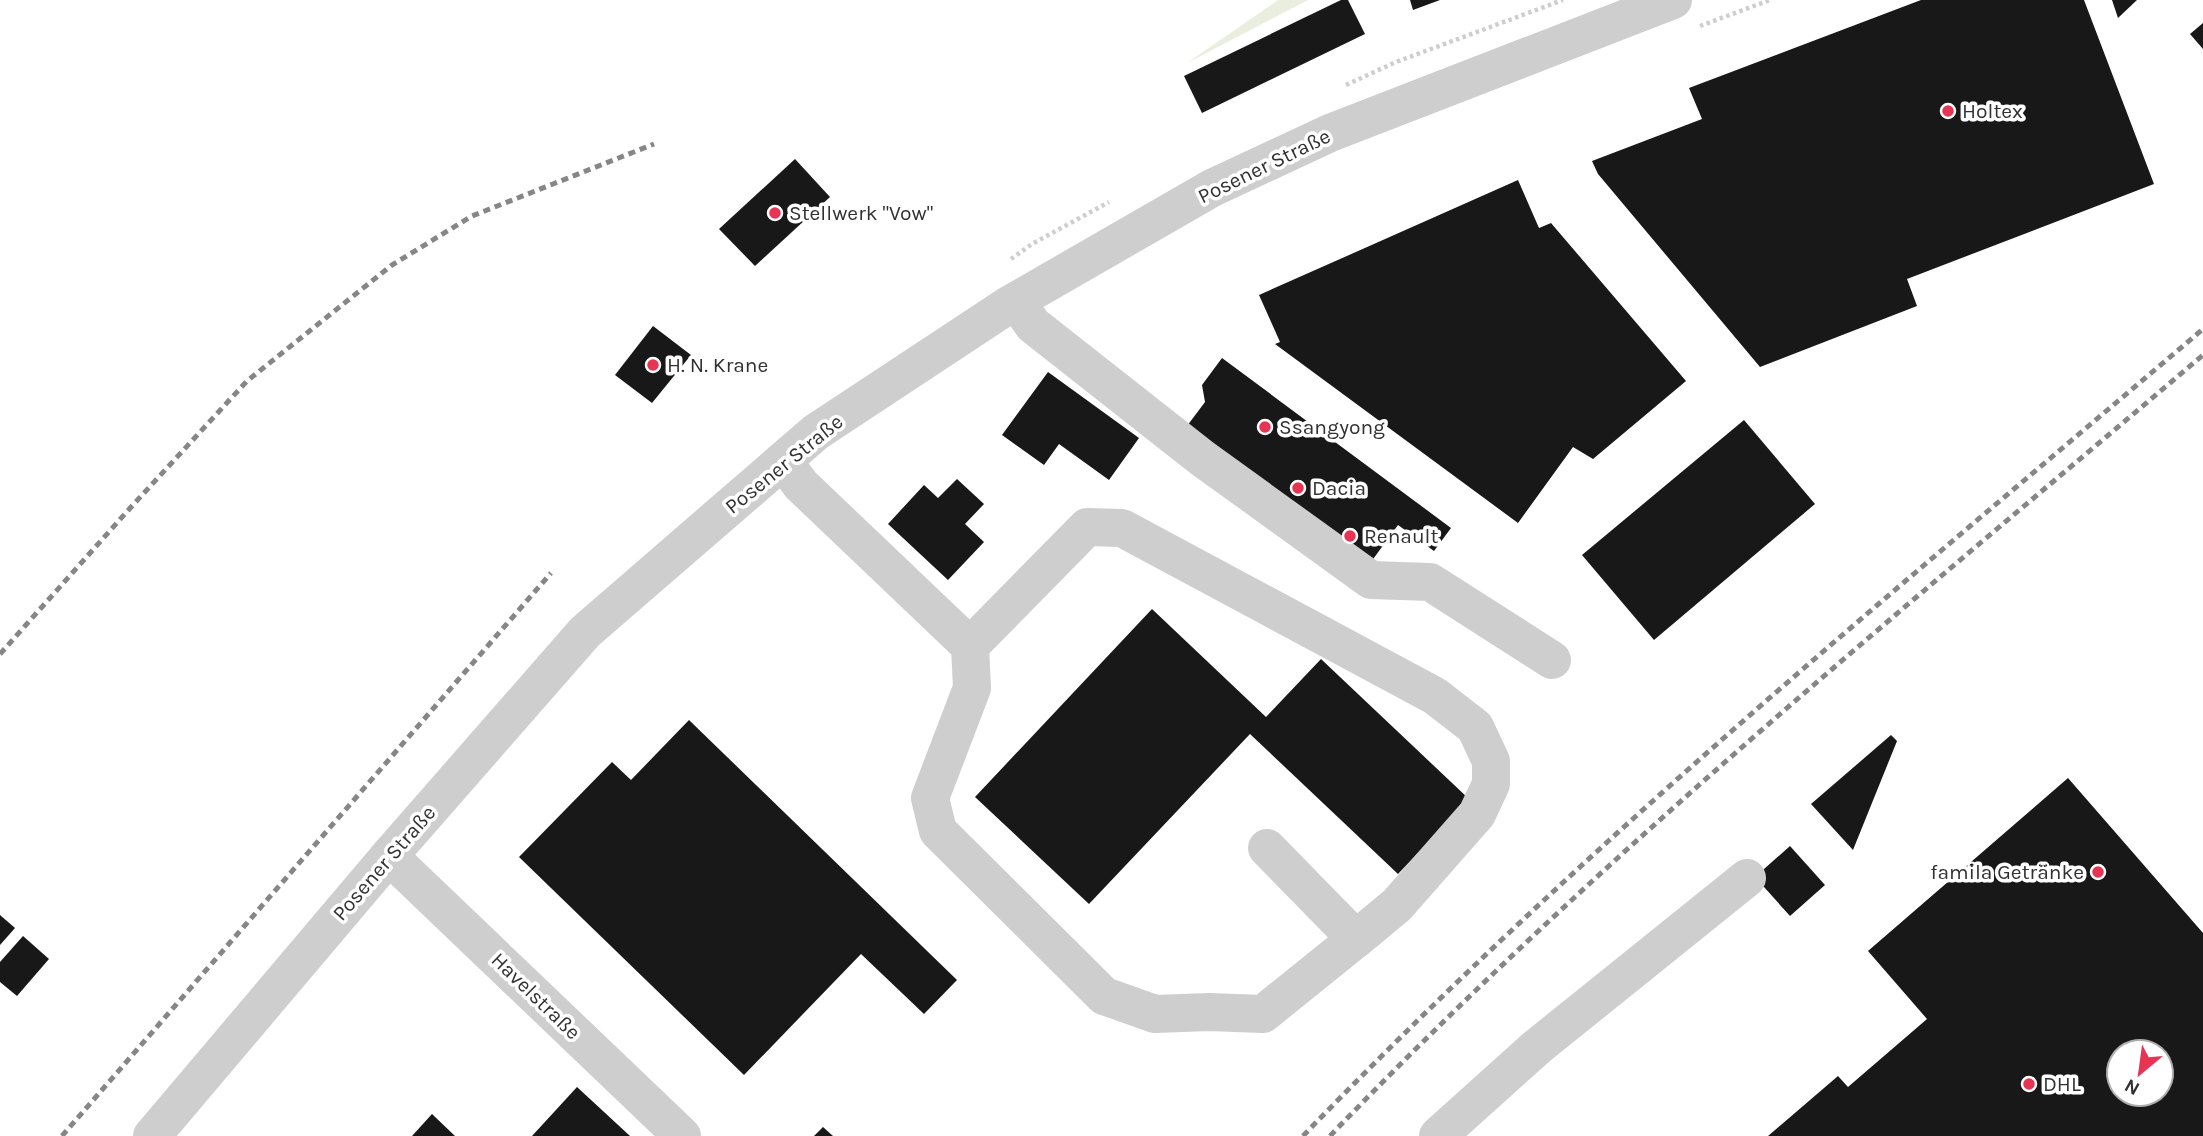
<svg xmlns="http://www.w3.org/2000/svg" width="2203" height="1136" font-family="Karla,sans-serif">
  <style>
    .green { fill: #e9eedf }
    .building { fill: #181818; fill-rule: evenodd }
    .lines { fill: none; stroke-linecap: round; stroke-linejoin: round }
    .path { stroke: #cecece; stroke-width: 4.5; stroke-dasharray: 3.5 3.5; stroke-linecap: butt }
    .minor { stroke: #cecece; stroke-width: 38 }
    .rail { stroke: #868686; stroke-width: 5; stroke-dasharray: 7 5; stroke-linecap: butt }
    .poi-dot { fill: #e73455; stroke: #fff; stroke-width: 2.5 }
    .labels { text-anchor: middle; stroke-width: 7; stroke-linejoin: round; paint-order: stroke }
    .poi-label { font-size: 21px; fill: #313131; stroke: #fff; text-anchor: start }
    .street-label { font-size: 21px; fill: #313131; stroke: #fff }
  </style>
  <rect width="100%" height="100%" fill="#fff"/>
  <path class="green" d="M1278 0H1308L1187 63Z"/>
  <g class="building">
    <path d="M1341 0H1348L1365 34 1202 113 1184 76Z"/>
    <path d="M1410 0H1440L1413 10Z"/>
    <path d="M1921 0H2084L2154 184 1907 279 1917 306 1760 367 1598 174 1592 161 1702 119 1689 88Z"/>
    <path d="M2112 0H2137L2118 18Z"/>
    <path d="M2203 23V49L2190 34Z"/>
    <path d="M795 159 830 197 755 266 719 229Z"/>
    <path d="M1518 180 1539 228 1551 223 1686 381 1593 459 1573 447 1518 523 1275 344 1280 342 1259 295Z"/>
    <path d="M653 326 691 355 652 403 615 375Z"/>
    <path d="M1222 358 1451 528 1434 551 1398 525 1368 566 1184 430 1205 402 1202 385Z"/>
    <path d="M1048 372 1139 438 1109 480 1059 444 1044 465 1002 435Z"/>
    <path d="M1744 420 1815 504 1654 640 1582 555Z"/>
    <path d="M957 479 984 504 965 524 984 542 948 580 888 524 924 485 938 498Z"/>
    <path d="M1152 609 1266 717 1321 659 1469 799 1398 874 1250 734 1089 904 975 797Z"/>
    <path d="M689 720 957 980 924 1014 861 954 744 1075 519 857 612 762 631 780Z"/>
    <path d="M1891 735 1897 741 1853 850 1811 804Z"/>
    <path d="M2068 778 2203 933V1136H1768L1838 1076 1848 1087 1927 1019 1868 951ZM2119 1052H2161V1094H2119Z"/>
    <path d="M1790 846 1825 885 1790 916 1755 877Z"/>
    <path d="M0 915 15 928 0 945Z"/>
    <path d="M23 936 49 959 17 996 0 982V962Z"/>
    <path d="M577 1087 630 1136H532Z"/>
    <path d="M432 1114 455 1136H412Z"/>
    <path d="M823 1127 833 1136H814Z"/>
  </g>
  <g class="lines">
    <g class="path">
      <path d="M1700 26 1770 0"/>
      <path d="M1346 85 1396 62 1563 0"/>
      <path d="M1011 259 1032 244 1109 202"/>
    </g>
    <g class="minor">
      <path d="M1016 301 1033 325 1202 458 1371 580 1430 582 1552 660"/>
      <path d="M783 461 801 485 970 646 972 688 930 798 938 831 1104 996 1155 1014 1209 1012 1263 1014 1356 939 1267 848"/>
      <path d="M970 646 1087 527 1122 528 1435 696 1475 727 1491 761V784L1477 814 1397 905 1356 939"/>
      <path d="M389 856 682 1136"/>
      <path d="M152 1136 389 856 585 632 816 432 1007 306 1212 188 1330 133 1673 0"/>
      <path d="M1438 1136 1537 1047 1747 878"/>
    </g>
    <g class="rail">
      <path d="M0 654 132 506 247 381 392 265 472 216 654 144"/>
      <path d="M62 1136 551 573"/>
      <path d="M1303 1136C1583 845 1896 590 2203 329"/>
      <path d="M1330 1136C1601 854 1905 608 2203 355"/>
    </g>
  </g>
  <g class="poi-dot">
    <circle cx="1948" cy="111" r="7"/>
    <circle cx="775" cy="213" r="7"/>
    <circle cx="653" cy="365" r="7"/>
    <circle cx="1265" cy="427" r="7"/>
    <circle cx="1298" cy="488" r="7"/>
    <circle cx="1350" cy="536" r="7"/>
    <circle cx="2098" cy="872" r="7"/>
    <circle cx="2029" cy="1084" r="7"/>
  </g>
  <g class="labels">
    <g class="poi-label">
      <text x="1962" y="118">Holtex</text>
      <text x="789" y="220">Stellwerk "Vow"</text>
      <text x="667" y="372">H. N. Krane</text>
      <text x="1279" y="434">Ssangyong</text>
      <text x="1312" y="495">Dacia</text>
      <text x="1364" y="543">Renault</text>
      <text x="2084" y="879" text-anchor="end">famila Getränke</text>
      <text x="2043" y="1091">DHL</text>
    </g>
    <g class="street-label">
      <text transform="translate(1264 166) rotate(-26)" y="7">Posener Straße</text>
      <text transform="translate(784 464) rotate(-39)" y="7">Posener Straße</text>
      <text transform="translate(384 863) rotate(-49)" y="7">Posener Straße</text>
      <text transform="translate(536 996) rotate(44)" y="7">Havelstraße</text>
    </g>
  </g>
  <g transform="translate(2140 1073) rotate(209)"><circle r="33" fill="#ffffff" stroke="#adadad" stroke-width="2"/>
  <path d="M0-5L12 26L0 18L-12 26Z" fill="#e73455"/>
  <text y="-10" font-size="19" font-weight="bold" text-anchor="middle" fill="#313131">N</text>
  </g>
</svg>
